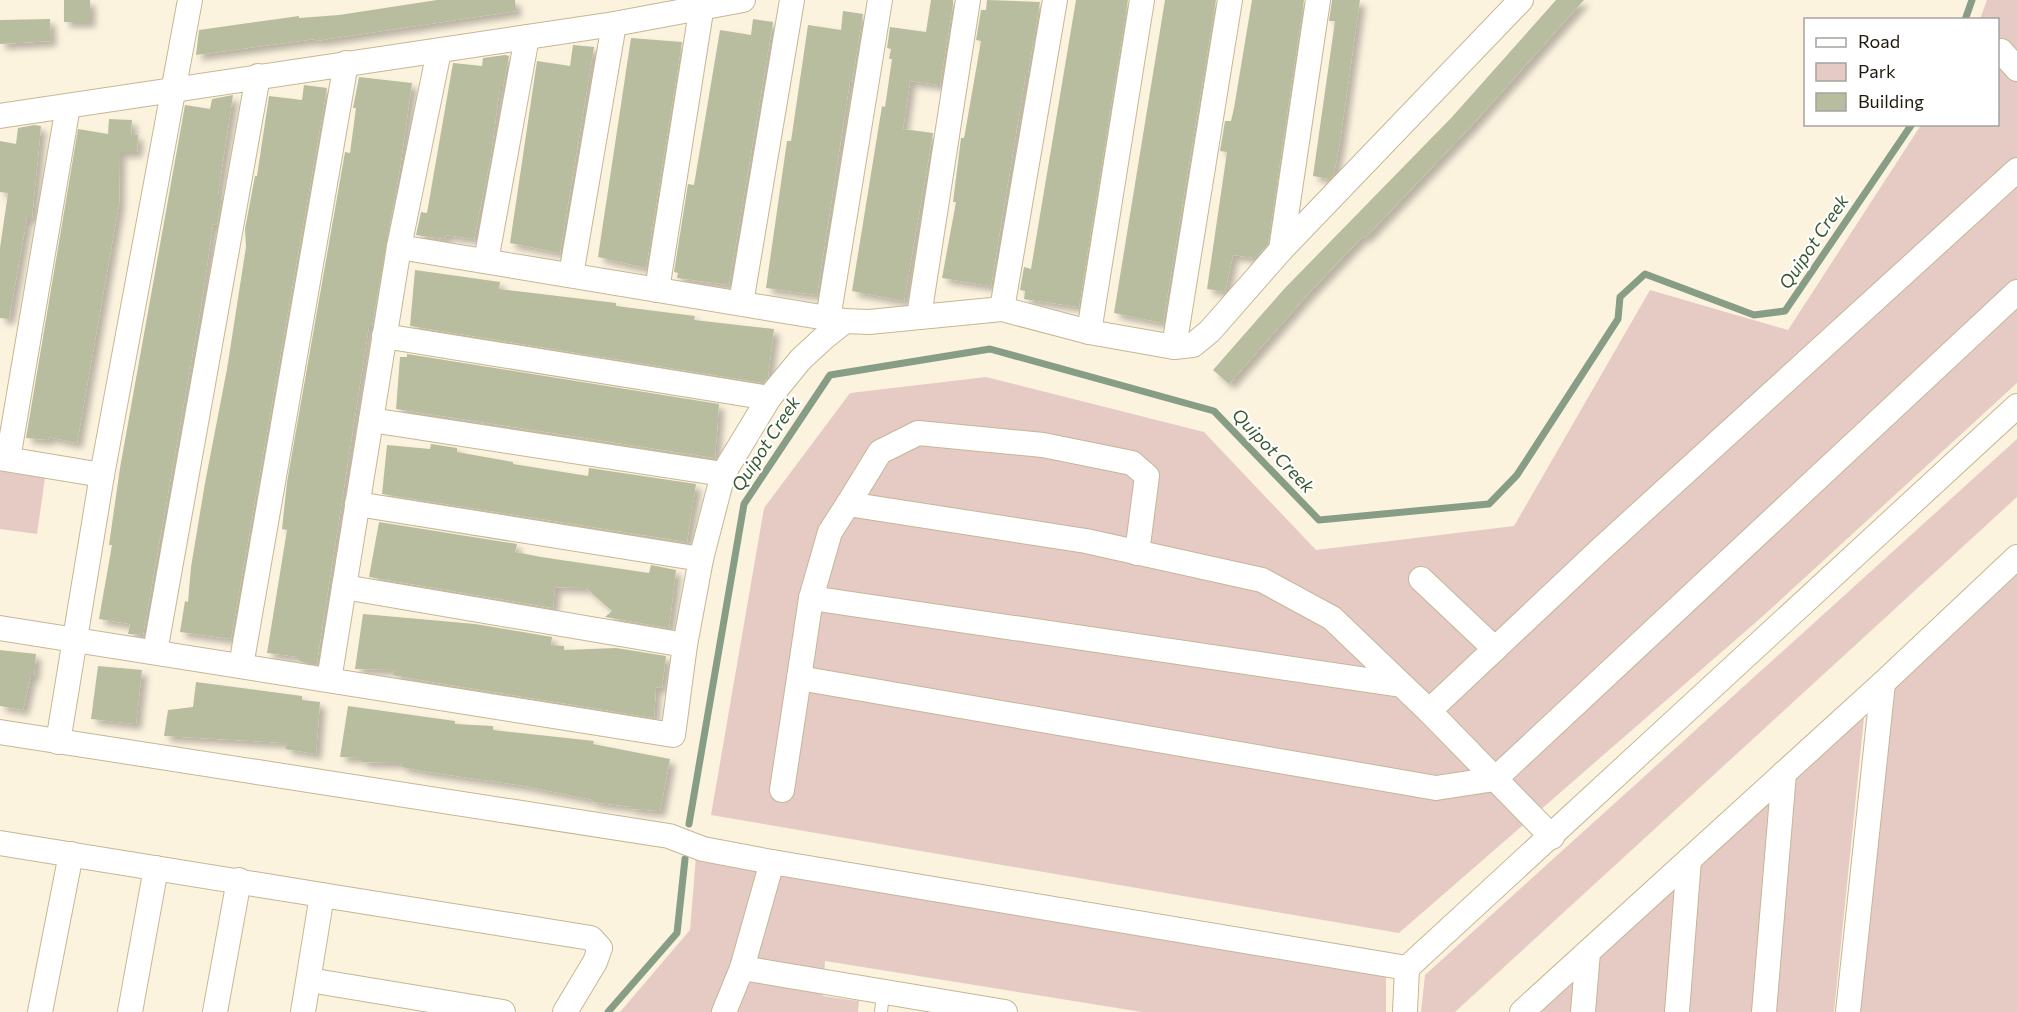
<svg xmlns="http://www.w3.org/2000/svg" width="2017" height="1012" font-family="Commissioner,sans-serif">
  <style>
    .green { fill: #e6cbc5 }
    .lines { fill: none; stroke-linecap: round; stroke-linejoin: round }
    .stream { stroke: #889d85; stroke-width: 7 }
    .building { fill: #b9bd9f; filter: url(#shadow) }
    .lane-casing { stroke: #c5b695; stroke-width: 14 }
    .street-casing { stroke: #c5b695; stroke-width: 26 }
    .lane { stroke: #fff; stroke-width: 12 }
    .street { stroke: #fff; stroke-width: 24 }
    .labels { text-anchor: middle; stroke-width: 4.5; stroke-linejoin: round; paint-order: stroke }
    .water-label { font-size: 18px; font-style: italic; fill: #375832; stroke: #fff }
  </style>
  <defs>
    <filter id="shadow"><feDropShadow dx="5.5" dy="5.5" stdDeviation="3" flood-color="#0004"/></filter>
  </defs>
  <rect width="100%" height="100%" fill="#fcf3df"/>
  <g class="green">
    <path d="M1987 0H2017V383L1763 616 1399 933 711 815 764 508 850 393 986 377 1204 432 1316 550 1514 526 1650 290 1788 330 1921 125 1998 124V20L1980 19Z"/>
    <path d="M2017 439V497L1455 1012H1421L1425 975Z"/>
    <path d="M0 471 45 478 37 534 0 529Z"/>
    <path d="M2017 566V1012H1859L1892 681Z"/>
    <path d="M1865 708 1834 1012H1518Z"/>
    <path d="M696 856 1386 973V1012H1142L825 961 823 996 859 1001 858 1012H620L690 930Z"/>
  </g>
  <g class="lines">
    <g class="stream">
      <path d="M1965 20 1972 0"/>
      <path d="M689 824 744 504 830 375 990 349 1214 411 1319 520 1489 504 1517 475 1618 319 1620 297 1645 274 1754 315 1785 311 1912 124"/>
      <path d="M608 1012 677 933 685 859"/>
    </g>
  </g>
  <g class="building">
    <rect x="64" y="0" width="26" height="22"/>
    <path d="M437 0H515L516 11 315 41V39L196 55 199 30 299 16V18L339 15Z"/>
    <path d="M931 0H953V5L940 85 910 81 903 129 933 133 904 301 852 291 882 106 885 107 892 59H889L891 49 887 48 890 27 926 32Z"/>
    <path d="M987 0 1040 2 1028 73H1026L991 286 942 278 956 202H953L961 138H964L965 133 981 41 976 40 981 10H986Z"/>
    <path d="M1076 0H1128L1079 307 1024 299 1025 291 1020 290 1024 267 1031 269Z"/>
    <path d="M1165 0H1216L1163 323 1114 313Z"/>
    <path d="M1252 0H1304L1268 244 1255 258 1233 255 1225 292 1207 289 1227 152 1220 151 1225 121H1231L1234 108Z"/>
    <path d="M1332 0H1360L1340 141 1334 174 1330 179 1313 176 1335 21H1329Z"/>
    <path d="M1556 0H1584L1474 123 1365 238 1363 236 1309 293 1229 384 1213 370 1285 288 1452 117Z"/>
    <path d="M843 11 863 14 852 82 850 81 817 295 766 288 787 141H791L808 25 841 30Z"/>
    <path d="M50 19 51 41 0 44V20Z"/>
    <path d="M753 19 773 22 729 285 677 278 678 273 674 272 688 184 694 185 720 30 751 35Z"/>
    <path d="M631 38 682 42 646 268 598 257Z"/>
    <path d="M573 45 594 47 560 253 510 243 537 61 570 66Z"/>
    <path d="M505 55 509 56 503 87H500L490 161 474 239 446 235 445 239 416 235 421 212 427 213 453 63 482 66 483 58Z"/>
    <path d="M359 77 412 83 400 168 372 326H369L317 662H303L299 661V657L267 653 287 530 282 529 287 482 345 152 350 153 356 108H353Z"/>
    <path d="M304 85 327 88 231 639 180 632 185 601 188 602 191 567 205 483 227 369 246 247 245 229 255 176H257L269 96 302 100Z"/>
    <path d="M233 95 218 194H222L217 225 213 224 202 301 143 635 128 634 130 624 99 619 112 545H109L120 468 185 105 210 109 212 99Z"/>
    <path d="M109 119 132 120 131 135H138L137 152H120L119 204 77 443 49 437 48 440 26 438 78 129 108 134Z"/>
    <path d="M34 125 41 126 32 218H27L9 319 0 318V248L8 193 0 192V141L16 144 18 128Z"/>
    <path d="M415 270 500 282 499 289 616 303V306L695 316 694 320 774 329 768 377 763 383 410 326Z"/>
    <path d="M407 354 719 404 715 458 396 409 400 357H407Z"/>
    <path d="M431 444 457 448V452L513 462V464L588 476 589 468 696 484 687 542 382 494 387 445 430 449Z"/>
    <path d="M379 522 517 544 515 552 541 557 649 573 651 565 676 570 669 628 605 617 612 611 586 588 555 587 553 608 369 577Z"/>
    <path d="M363 614 475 624 552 637 551 645 564 646V650L616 648 666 656 662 688 656 687 654 718 432 682 393 675 394 670 355 669Z"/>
    <path d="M0 650 36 654 34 676H31L23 710 0 706Z"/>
    <path d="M98 666 142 670 136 724 91 719Z"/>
    <path d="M196 682 302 696V700L320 702 316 754 285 749 287 743 164 736 168 710 193 707Z"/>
    <path d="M348 706 455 721V724L493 726V730L594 741 593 744 670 759 660 811 632 809V807L592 802 593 800 525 786 428 772 401 767 402 763 362 762V758L340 757Z"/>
  </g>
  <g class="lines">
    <g class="lane-casing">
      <path id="lane" d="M881 1012 883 993"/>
    </g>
    <g class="street-casing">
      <g id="street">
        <path d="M2001 51 2017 69"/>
        <path d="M0 116 614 24 743 0"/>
        <path d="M399 247 845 321"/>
        <path d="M1281 250 1318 0"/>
        <path d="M486 261 527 37"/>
        <path d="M571 275 614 24"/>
        <path d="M657 290 702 5"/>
        <path d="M741 303 792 0"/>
        <path d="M1002 309 1055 0"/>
        <path d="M919 316 968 0"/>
        <path d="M828 319 880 0"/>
        <path d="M1089 332 1142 0"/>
        <path d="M384 336 769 398"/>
        <path d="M1174 347 1230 0"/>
        <path d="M371 420 723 474"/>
        <path d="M0 458 102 475"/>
        <path d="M8 459 68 106"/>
        <path d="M357 504 701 559"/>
        <path d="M848 504 880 452 918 433 1043 445 1132 463 1147 476 1137 553"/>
        <path d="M1421 579 1495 649"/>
        <path d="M344 587 685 645"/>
        <path d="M811 598 799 678 1436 788 1495 779 2017 292"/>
        <path d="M0 628 673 735 685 645 701 559 723 474 769 398 801 359 826 336 845 321 869 322 1002 309 1089 332 1174 347 1193 345 1210 331 1281 250 1521 0"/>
        <path d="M155 652 258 76"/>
        <path d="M241 666 346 63"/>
        <path d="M329 680 399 247 439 51"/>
        <path d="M1401 685 811 598 830 532 848 504 1086 541 1262 580 1332 618 1429 711"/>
        <path d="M0 732 669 836 703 849 772 862 1407 968 2017 406"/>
        <path d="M58 742 102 475 190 0"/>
        <path d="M782 790 799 678"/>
        <path d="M1552 837 1429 711 1601 549 2017 170"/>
        <path d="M0 843 322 895"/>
        <path d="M742 968 1005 1012"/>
        <path d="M309 980 503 1012"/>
        <path d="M40 1012 71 854"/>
        <path d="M130 1012 156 868"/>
        <path d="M215 1012 239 880"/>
        <path d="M303 1012 322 895 591 938 600 948 595 962 565 1012"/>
        <path d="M724 1012 742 968 772 862"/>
        <path d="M1405 1012 1407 968"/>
        <path d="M1522 1012 1883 683 2017 557"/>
        <path d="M1583 1012 1588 952"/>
        <path d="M1677 1012 1689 860"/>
        <path d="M1764 1012 1784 773"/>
        <path d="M1848 1012 1883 683"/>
      </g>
    </g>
    <use href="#lane" class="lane"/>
    <use href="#street" class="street"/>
  </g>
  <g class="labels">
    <g class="water-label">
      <text transform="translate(1814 242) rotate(-56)" y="6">Quipot Creek</text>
      <text transform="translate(766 444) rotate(-57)" y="6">Quipot Creek</text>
      <text transform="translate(1273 451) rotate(46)" y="6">Quipot Creek</text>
    </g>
  </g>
  <rect x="1804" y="18" width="195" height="108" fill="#ffffff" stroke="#a5a39e" stroke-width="1.5"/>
  <rect x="1816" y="38" width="30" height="9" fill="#ffffff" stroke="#a5a39e" stroke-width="1.5"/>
  <text x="1858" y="48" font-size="18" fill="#1e190c">Road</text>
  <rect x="1816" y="63" width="30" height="18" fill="#e6cbc5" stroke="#a5a39e" stroke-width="1.5"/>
  <text x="1858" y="78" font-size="18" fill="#1e190c">Park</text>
  <rect x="1816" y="93" width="30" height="18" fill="#b9bd9f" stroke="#a5a39e" stroke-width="1.5"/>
  <text x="1858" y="108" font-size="18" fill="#1e190c">Building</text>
</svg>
